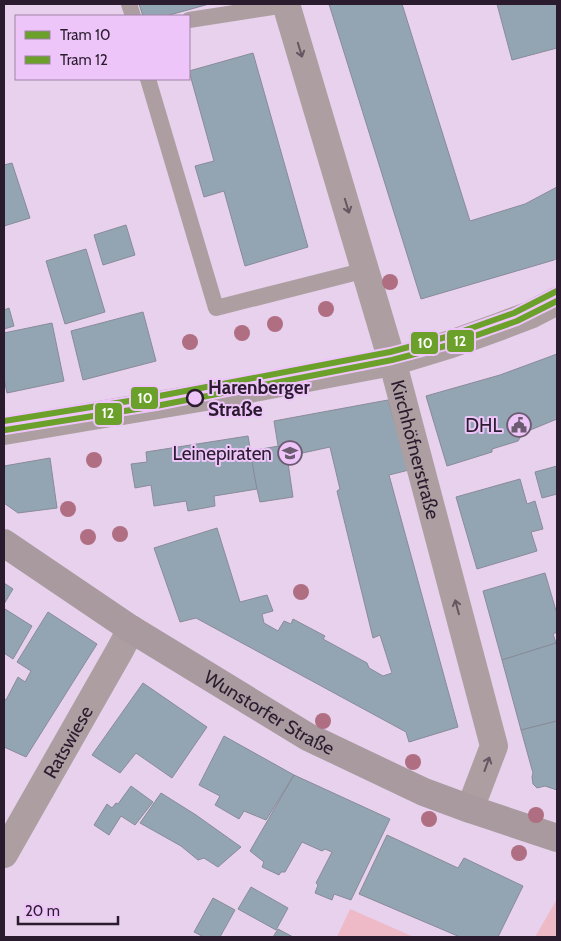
<svg xmlns="http://www.w3.org/2000/svg" width="561" height="941" font-family="Cabin,sans-serif">
  <style>
    .green { fill: #efbac7 }
    .building { fill: #93a5b3; stroke: #888b98 }
    .lines { fill: none; stroke-linecap: round; stroke-linejoin: round }
    .service { stroke: #ad9fa1; stroke-width: 16 }
    .minor { stroke: #ad9fa1; stroke-width: 28 }
    .primary { stroke: #a89a9f; stroke-width: 28 }
    .tram-1-casing { stroke: #eec5f9; stroke-width: 10 }
    .tram-2-casing { stroke: #eec5f9; stroke-width: 10 }
    .tram-1 { stroke: #6ba02b; stroke-width: 6 }
    .tram-2 { stroke: #6ba02b; stroke-width: 6 }
    .tree { fill: #af6e82 }
    .oneway { stroke: #655662 }
    .stop-dot { fill: #eec5f9; stroke: #2a1b2e; stroke-width: 2.5 }
    .labels { text-anchor: middle; stroke-width: 4; stroke-linejoin: round; paint-order: stroke }
    .stop-label { font-size: 19px; font-weight: bold; fill: #2a1b2e; stroke: #eec5f9; text-anchor: start }
    .poi-label { font-size: 19px; fill: #2a1b2e; stroke: #eec5f9; text-anchor: end }
    .street-label { font-size: 19px; fill: #2a1b2e; stroke: #eec5f9 }
    .line-badge { stroke: #eec5f9; stroke-width: 2 }
    .badge-label { font-size: 14px; text-anchor: middle; font-weight: bold; fill: #fff }
  </style>
  <rect width="100%" height="100%" fill="#e7d1ed"/>
  <g class="green">
    <path d="M557 899V937H535Z"/>
    <path d="M350 909 414 937H337Z"/>
  </g>
  <g class="building">
    <path d="M139 4H209L166 16H143Z"/>
    <path d="M329 4H402L470 221 525 204 557 187V258L554 260 421 299Z"/>
    <path d="M497 4H557V48L512 60Z"/>
    <path d="M253 53 308 247 245 266 224 191 204 197 195 166 214 161 189 71Z"/>
    <path d="M12 163 30 218 4 226V165Z"/>
    <path d="M126 225 135 255 103 265 94 235Z"/>
    <path d="M86 249 105 312 65 324 46 261Z"/>
    <path d="M9 308 14 326 4 329V310Z"/>
    <path d="M143 312 156 361 83 380 71 331Z"/>
    <path d="M52 323 64 381 7 393 4 379V333Z"/>
    <path d="M557 354V419L523 433 518 441 492 449V452L447 466 426 396 500 375Z"/>
    <path d="M388 400 409 470 389 475 458 727 409 742 406 732 196 618 180 622 154 548 217 528 240 602 267 595 273 611 262 614 264 623 278 631 284 621 291 624 293 619 325 636 323 639 367 663 369 668 383 676 392 673 380 635 373 638 337 491 340 489 330 447 280 458 274 421Z"/>
    <path d="M248 436 257 489 214 496 215 506 188 511 186 501 154 506 151 485 135 488 131 464 147 462 146 452Z"/>
    <path d="M279 446 280 458 287 456 293 497 260 502 257 489 250 451Z"/>
    <path d="M50 458 57 508 18 513 4 503V466Z"/>
    <path d="M557 466V494L542 498 535 472Z"/>
    <path d="M520 479 527 504 535 501 543 529 531 532 537 551 477 569 456 497Z"/>
    <path d="M545 573 557 614V632L553 634 556 643 502 660 483 591Z"/>
    <path d="M4 583 13 589 4 604Z"/>
    <path d="M5 609 32 626 13 659 4 653V611Z"/>
    <path d="M48 612 97 644 26 757 4 747V699L6 700 18 677 25 682 31 671 17 662Z"/>
    <path d="M556 643 557 649V721L521 730 502 660Z"/>
    <path d="M143 683 207 727 172 778 136 753 120 773 92 755Z"/>
    <path d="M557 721V790L545 786 537 788 533 784 532 777 533 773 521 730Z"/>
    <path d="M224 736 294 775 266 820 244 811 239 819 215 805 220 796 199 785Z"/>
    <path d="M294 775 390 819 351 900 334 894 332 900 315 893 318 885 316 883 332 852 325 849 322 851 302 842 285 872H281L279 875 262 867 264 862 250 851Z"/>
    <path d="M131 786 153 802 135 825 121 816 109 835 94 825 107 804 112 808 116 803 118 804Z"/>
    <path d="M161 793 196 815 241 847 218 867 204 858 198 860 181 846 140 823Z"/>
    <path d="M387 835 458 868 464 858 523 886 498 937H460L359 894Z"/>
    <path d="M251 887 288 908 276 930 238 909Z"/>
    <path d="M213 898 235 910 220 937H204L194 932Z"/>
    <path d="M278 929 293 937H273Z"/>
  </g>
  <g class="lines">
    <g class="service">
      <path d="M129 4 133 16"/>
      <path d="M189 20 286 5"/>
      <path d="M148 79 216 308 366 270"/>
    </g>
    <g class="minor">
      <path id="s1" d="M286 4 395 371 494 746 470 809"/>
      <path d="M4 431 217 395 392 362 451 344 501 326 530 315 557 301"/>
      <path id="s2" d="M4 854 120 650 131 629"/>
    </g>
    <path class="primary" id="s3" d="M4 543 131 629 308 737 424 792 470 809 557 838"/>
    <g class="tram-1-casing">
      <path id="tram-1" d="M4 421 154 397 390 352 446 337 514 313 557 291"/>
    </g>
    <g class="tram-2-casing">
      <path id="tram-2" d="M5 430 156 406 392 360 449 345 517 321 557 301"/>
    </g>
    <use href="#tram-1" class="tram-1"/>
    <use href="#tram-2" class="tram-2"/>
  </g>
  <g class="tree">
    <circle cx="390" cy="282" r="8"/>
    <circle cx="326" cy="309" r="8"/>
    <circle cx="275" cy="324" r="8"/>
    <circle cx="242" cy="333" r="8"/>
    <circle cx="190" cy="342" r="8"/>
    <circle cx="94" cy="460" r="8"/>
    <circle cx="68" cy="509" r="8"/>
    <circle cx="120" cy="534" r="8"/>
    <circle cx="88" cy="537" r="8"/>
    <circle cx="301" cy="592" r="8"/>
    <circle cx="323" cy="721" r="8"/>
    <circle cx="413" cy="762" r="8"/>
    <circle cx="536" cy="815" r="8"/>
    <circle cx="429" cy="819" r="8"/>
    <circle cx="519" cy="853" r="8"/>
  </g>
  <defs><path id="oneway-shaft" d="M-6 0H5M1.5-3L5.5 0L1.5 3" fill="none" stroke-width="1.6" stroke-linecap="round" stroke-linejoin="round" transform="scale(1.25)"/></defs>
  <g class="oneway">
    <use href="#oneway-shaft" transform="translate(300 50) rotate(73)"/>
    <use href="#oneway-shaft" transform="translate(347 206) rotate(73)"/>
    <use href="#oneway-shaft" transform="translate(457 607) rotate(-105)"/>
    <use href="#oneway-shaft" transform="translate(487 764) rotate(-70)"/>
  </g>
  <defs>
    <g id="civic-ring" transform="scale(1.25)"><circle r="9.5" fill="#eec5f9" stroke="#6c5b71" stroke-width="1.5"/><path d="M-.6-6.5H3V-4.5H.6V-3L4-1V1h2V6H-6V1h2V-1L-.6-3ZM-1.2 2.5V6h2.4V2.5Z" fill="#6c5b71"/></g>
    <g id="school-ring" transform="scale(1.25)"><circle r="9.5" fill="#eec5f9" stroke="#6c5b71" stroke-width="1.5"/><path d="M0-5L7-2L0 1L-7-2ZM-4 1L0 2.5L4 1V4Q0 6-4 4Z" fill="#6c5b71"/></g>
  </defs>
  <g fill-rule="evenodd">
    <use href="#civic-ring" x="519" y="425"/>
    <use href="#school-ring" x="290" y="453"/>
  </g>
  <circle class="stop-dot" cx="195" cy="398" r="8"/>
  <g class="labels">
    <g class="stop-label">
      <text x="208" y="394">Harenberger<tspan x="208" dy="22">Straße</tspan></text>
    </g>
    <g class="poi-label">
      <text x="502" y="432">DHL</text>
      <text x="272" y="460">Leinepiraten</text>
    </g>
    <g class="street-label">
      <text dy="7" stroke="none"><textPath href="#s1" startOffset="464">Kirchhöfnerstraße</textPath></text>
      <text dy="7" stroke="none"><textPath href="#s3" startOffset="315">Wunstorfer Straße</textPath></text>
      <text dy="7" stroke="none"><textPath href="#s2" startOffset="129">Ratswiese</textPath></text>
    </g>
  </g>
  <g class="line-badge">
    <rect x="446" y="329" width="29" height="24" rx="5" fill="#6ba02b"/>
    <rect x="410" y="331" width="29" height="24" rx="5" fill="#6ba02b"/>
    <rect x="130" y="386" width="29" height="24" rx="5" fill="#6ba02b"/>
    <rect x="94" y="402" width="29" height="24" rx="5" fill="#6ba02b"/>
  </g>
  <g class="badge-label">
    <text x="460" y="346">12</text>
    <text x="425" y="348">10</text>
    <text x="145" y="403">10</text>
    <text x="108" y="418">12</text>
  </g>
  <rect width="561" height="941" fill="none" stroke="#2a1b2e" stroke-width="10"/>
  <rect x="15" y="15" width="175" height="65" fill="#eec5f9" stroke="#a081a8"/>
  <rect x="25" y="31" width="25" height="8" fill="#6ba02b" stroke="#a081a8"/>
  <text x="60" y="40" font-size="15" fill="#2a1b2e">Tram 10</text>
  <rect x="25" y="56" width="25" height="8" fill="#6ba02b" stroke="#a081a8"/>
  <text x="60" y="65" font-size="15" fill="#2a1b2e">Tram 12</text>
  <path d="M18 916v8h100v-8" fill="none" stroke="#2a1b2e" stroke-width="2.5"/>
  <text x="25" y="916" font-size="15" fill="#2a1b2e" stroke="#eec5f9" stroke-width="4" paint-order="stroke">20 m</text>
</svg>
